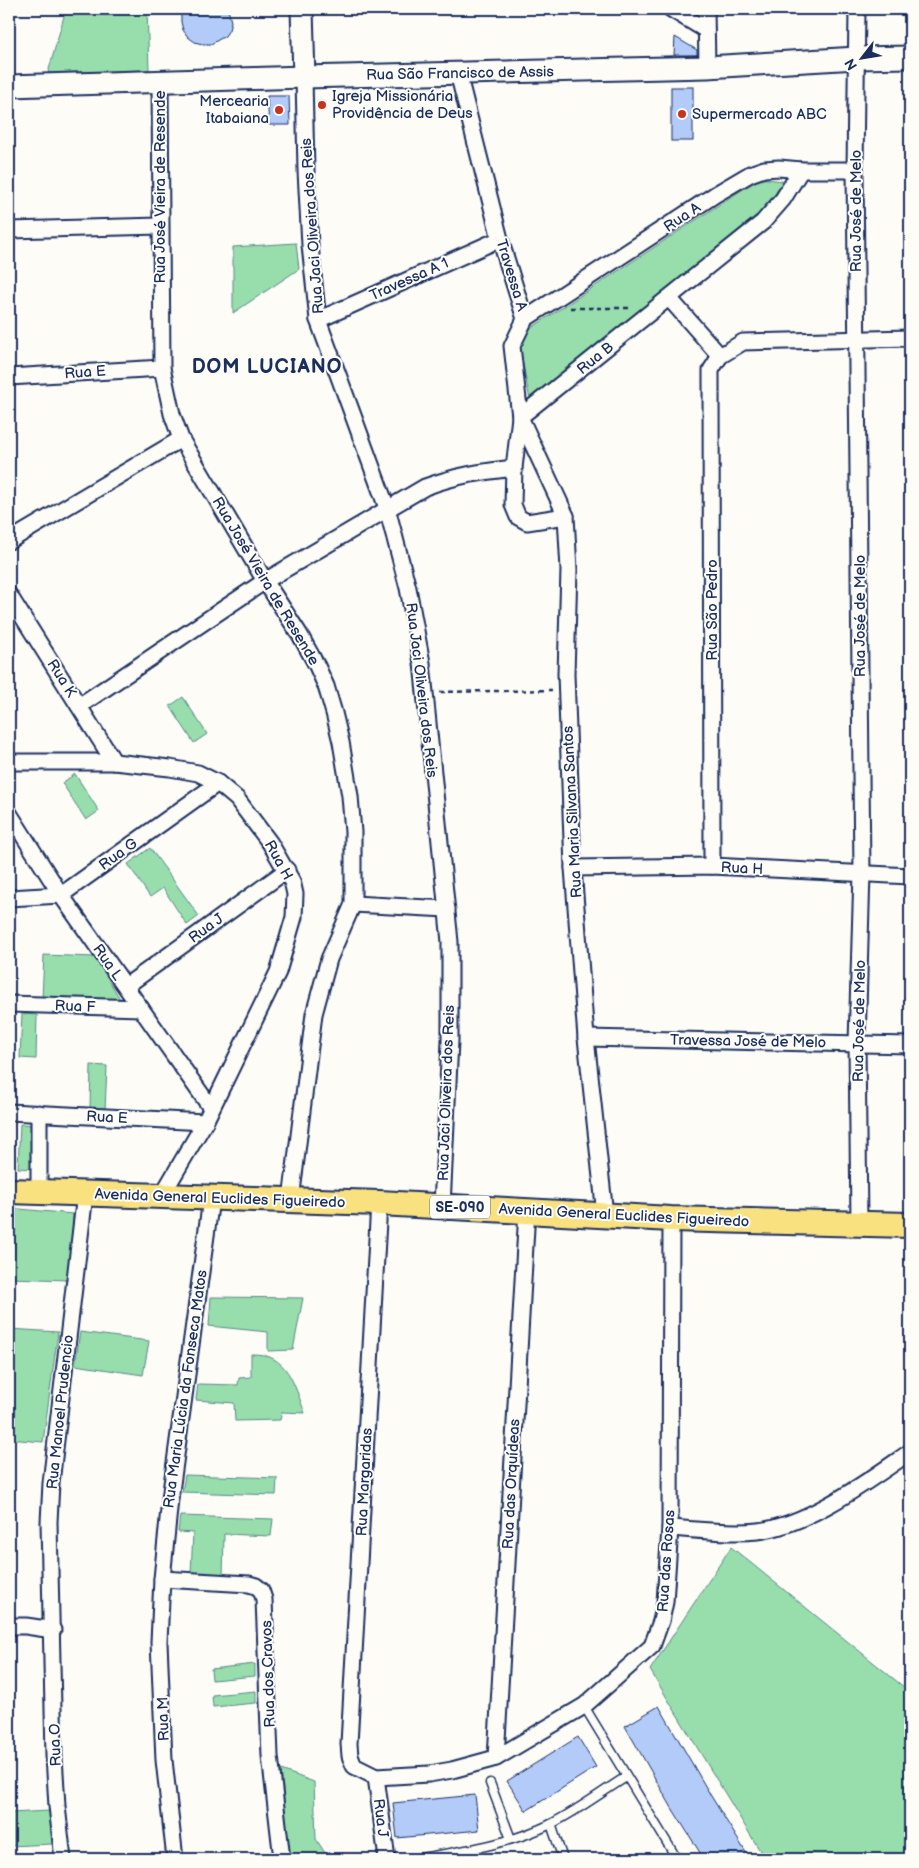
<svg xmlns="http://www.w3.org/2000/svg" width="919" height="1868" font-family="'Balsamiq Sans',sans-serif">
  <style>
    .green { fill: #97deac; stroke: #598685 }
    .building { fill: #b3cbf9; stroke: #1b2f5e }
    .lines { fill: none; stroke-linecap: round; stroke-linejoin: round }
    .lane-casing { stroke: #1b2f5e; stroke-width: 11 }
    .street-casing { stroke: #1b2f5e; stroke-width: 19 }
    .secondary-casing { stroke: #1b2f5e; stroke-width: 25 }
    .primary-casing { stroke: #1b2f5e; stroke-width: 28 }
    .path { stroke: #1b2f5e; stroke-width: 2.5; stroke-dasharray: 5 4; stroke-linecap: butt }
    .lane { stroke: #fdfcf7; stroke-width: 8 }
    .street { stroke: #fdfcf7; stroke-width: 15 }
    .secondary { stroke: #fdfcf7; stroke-width: 21 }
    .primary { stroke: #fae180; stroke-width: 24 }
    .poi-dot { fill: #c8321e; stroke: #fdfcf7; stroke-width: 2 }
    .labels { text-anchor: middle; stroke-width: 4; stroke-linejoin: round; paint-order: stroke }
    .shield { fill: #fdfcf7; stroke: #5f6c8c; stroke-width: 1 }
    .shield-label { font-size: 14px; font-weight: bold; fill: #1b2f5e }
    .street-label { font-size: 15px; fill: #1b2f5e; stroke: #fdfcf7 }
    .poi-label { font-size: 15px; fill: #1b2f5e; stroke: #fdfcf7; text-anchor: start }
    .district-label { font-size: 20px; font-weight: bold; letter-spacing: 1px; fill: #1b2f5e; stroke: #fdfcf7 }
  </style>
  <rect width="100%" height="100%" fill="#fdfcf7"/>
  <filter id="ink" filterUnits="userSpaceOnUse"><feTurbulence type="fractalNoise" baseFrequency=".02" numOctaves="2"/><feDisplacementMap in="SourceGraphic" scale="10" xChannelSelector="R" yChannelSelector="G"/><feConvolveMatrix kernelMatrix="1 2 1 2 8 2 1 2 1" color-interpolation-filters="sRGB"/></filter>
  <g filter="url(#ink)">
    <g class="green">
      <path d="M66 9H147L149 70 48 73Z"/>
      <path d="M542 9H577L578 16 542 12Z"/>
      <path d="M760 178 783 181 767 207 530 400 520 349 525 332Z"/>
      <path d="M296 243 299 269 233 313V247Z"/>
      <path d="M183 697 207 734 194 743 170 706Z"/>
      <path d="M75 774 99 811 86 820 62 783Z"/>
      <path d="M150 848 199 916 187 925 163 888 150 897 128 864Z"/>
      <path d="M44 955 95 957 123 1004 42 999Z"/>
      <path d="M22 1014 37 1015 36 1059 20 1058Z"/>
      <path d="M91 1065 107 1066 105 1110 90 1109Z"/>
      <path d="M20 1124 35 1125 34 1169 18 1168Z"/>
      <path d="M9 1208 73 1214 69 1280 9 1278Z"/>
      <path d="M211 1297 303 1298 293 1350 268 1351V1332L209 1326Z"/>
      <path d="M9 1329 58 1332 43 1442 9 1439Z"/>
      <path d="M80 1332 149 1341 143 1375 75 1365Z"/>
      <path d="M251 1354C288 1353 294 1385 305 1413L282 1412 280 1420 235 1421 234 1403 196 1400 198 1384 238 1385 239 1378 251 1377Z"/>
      <path d="M185 1475 277 1478 276 1495 182 1492Z"/>
      <path d="M180 1516 273 1519 271 1536 224 1534 223 1577 191 1573 193 1533 178 1532Z"/>
      <path d="M731 1547 910 1692V1859H765L650 1670Z"/>
      <path d="M255 1664V1676L212 1680 211 1669Z"/>
      <path d="M256 1691V1703L213 1707 212 1695Z"/>
      <path d="M281 1770 314 1782 316 1839 329 1859H290Z"/>
      <path d="M50 1811 52 1844 9 1846V1813Z"/>
    </g>
    <g class="building">
      <path d="M181 9H228L231 22 229 30 225 36 211 44H202L195 42 188 37 183 30 181 22Z"/>
      <path d="M675 37 697 50V55H674Z"/>
      <rect x="671" y="87" width="22" height="54"/>
      <path d="M267 96H289L290 125H269Z"/>
      <path d="M659 1706 711 1796 750 1859H704L672 1808 625 1726Z"/>
      <path d="M578 1737 596 1767 526 1811 507 1781Z"/>
      <path d="M475 1795 479 1830 397 1838 393 1803Z"/>
    </g>
    <g class="lines">
      <g class="lane-casing">
        <g id="lane">
          <path d="M584 1706 677 1859"/>
          <path d="M490 1783 511 1839"/>
          <path d="M551 1824 563 1859"/>
          <path d="M414 1859C461 1851 508 1845 551 1824 577 1811 602 1792 626 1777"/>
        </g>
      </g>
      <g class="street-casing">
        <g id="street">
          <path d="M671 9 706 30"/>
          <path d="M706 9 707 67"/>
          <path d="M857 9 855 170 862 873 857 1043 859 1223"/>
          <path d="M458 73 500 239 525 319 512 346 520 417 514 468 513 505 518 517 527 522 566 516"/>
          <path d="M304 77 306 171 310 245 318 320 387 508 408 588 422 663 450 942V1041L442 1206"/>
          <path d="M160 81 162 368 172 414 181 439 265 581 300 635 317 666 326 686 334 713 341 742 350 796 353 832V904L329 959 314 1014 291 1200"/>
          <path d="M9 230 160 226"/>
          <path d="M669 298 720 356"/>
          <path d="M525 319 716 194 750 174 764 169 779 168 801 170H855"/>
          <path d="M318 320 500 239"/>
          <path d="M9 377 162 368"/>
          <path d="M9 541 181 439"/>
          <path d="M9 595 114 762"/>
          <path d="M79 706 265 581 425 487C458 475 480 472 514 468"/>
          <path d="M9 762H114L170 768 198 773 218 783 237 799 270 843 292 881 295 894 294 917 278 972 205 1122 161 1197"/>
          <path d="M9 813 61 895 211 1108"/>
          <path d="M712 866 711 370 720 356 743 342 910 338"/>
          <path d="M573 868 712 866 910 876"/>
          <path d="M9 898 61 895 218 783"/>
          <path d="M353 904 447 909"/>
          <path d="M126 986 287 870"/>
          <path d="M9 1004 141 1008"/>
          <path d="M586 1038 910 1045"/>
          <path d="M9 1112 205 1122"/>
          <path d="M39 1193V1113"/>
          <path d="M379 1203 349 1744 350 1756 354 1766 376 1777 429 1774 452 1770 496 1758 584 1706 652 1646 661 1621 665 1602 670 1528 671 1219"/>
          <path d="M605 1215 586 1038 573 868 566 674 569 570 566 516 520 417 763 222 783 199 801 170"/>
          <path d="M670 1528C699 1530 729 1534 758 1531 809 1525 869 1480 910 1452"/>
          <path d="M162 1579 249 1584 256 1586 261 1590 264 1599 270 1756 282 1859"/>
          <path d="M9 1626H26L53 1630"/>
          <path d="M496 1758 527 1210"/>
          <path d="M376 1777 387 1859"/>
          <path d="M63 1859 57 1806 54 1756 49 1522 51 1483 85 1194"/>
          <path d="M175 1859 164 1760 159 1642 162 1579 170 1499 211 1199"/>
        </g>
      </g>
      <g class="secondary-casing">
        <g id="secondary">
          <path d="M302 9 304 77"/>
          <path d="M9 86 304 77 707 67 857 58 910 57"/>
        </g>
      </g>
      <g class="primary-casing">
        <path id="primary" d="M9 1191 379 1203 671 1219 910 1225"/>
      </g>
      <g class="path">
        <path d="M570 308H632"/>
        <path d="M440 692 552 690"/>
      </g>
      <use href="#lane" class="lane"/>
      <use href="#street" class="street"/>
      <use href="#secondary" class="secondary"/>
      <use href="#primary" class="primary"/>
    </g>
  </g>
  <g class="poi-dot">
    <circle cx="322" cy="105" r="5"/>
    <circle cx="279" cy="110" r="5"/>
    <circle cx="682" cy="114" r="5"/>
  </g>
  <g class="labels">
    <rect class="shield" x="430" y="1195.5" width="60" height="23" rx="4"/>
    <g class="shield-label">
      <text x="460" y="1212">SE-090</text>
    </g>
    <g class="street-label">
      <text transform="translate(460 73) rotate(-1)" y="5">Rua São Francisco de Assis</text>
      <text transform="translate(160 187) rotate(-90)" y="5">Rua José Vieira de Resende</text>
      <text transform="translate(856 211) rotate(-90)" y="5">Rua José de Melo</text>
      <text transform="translate(682 217) rotate(-34)" y="5">Rua A</text>
      <text transform="translate(312 226) rotate(-94)" y="5">Rua Jaci Oliveira dos Reis</text>
      <text transform="translate(512 275) rotate(73)" y="5">Travessa A</text>
      <text transform="translate(409 279) rotate(-24)" y="5">Travessa A 1</text>
      <text transform="translate(595 358) rotate(-39)" y="5">Rua B</text>
      <text transform="translate(85 372) rotate(-4)" y="5">Rua E</text>
      <text transform="translate(266 581) rotate(59)" y="5">Rua José Vieira de Resende</text>
      <text transform="translate(712 610) rotate(-90)" y="5">Rua São Pedro</text>
      <text transform="translate(860 616) rotate(-90)" y="5">Rua José de Melo</text>
      <text transform="translate(62 678) rotate(58)" y="5">Rua K</text>
      <text transform="translate(422 690) rotate(83)" y="5">Rua Jaci Oliveira dos Reis</text>
      <text transform="translate(572 812) rotate(-93)" y="5">Rua Maria Silvana Santos</text>
      <text transform="translate(118 854) rotate(-36)" y="5">Rua G</text>
      <text transform="translate(279 860) rotate(61)" y="5">Rua H</text>
      <text transform="translate(742 868) rotate(3)" y="5">Rua H</text>
      <text transform="translate(206 928) rotate(-36)" y="5">Rua J</text>
      <text transform="translate(108 962) rotate(55)" y="5">Rua L</text>
      <text transform="translate(75 1006) rotate(2)" y="5">Rua F</text>
      <text transform="translate(859 1021) rotate(-89)" y="5">Rua José de Melo</text>
      <text transform="translate(748 1041) rotate(1)" y="5">Travessa José de Melo</text>
      <text transform="translate(446 1093) rotate(-88)" y="5">Rua Jaci Oliveira dos Reis</text>
      <text transform="translate(107 1117) rotate(3)" y="5">Rua E</text>
      <text transform="translate(220 1198) rotate(2)" y="5">Avenida General Euclides Figueiredo</text>
      <text transform="translate(624 1215) rotate(3)" y="5">Avenida General Euclides Figueiredo</text>
      <text transform="translate(185 1389) rotate(-82)" y="5">Rua Maria Lúcia da Fonseca Matos</text>
      <text transform="translate(60 1412) rotate(-84)" y="5">Rua Manoel Prudencio</text>
      <text transform="translate(364 1482) rotate(-87)" y="5">Rua Margaridas</text>
      <text transform="translate(511 1484) rotate(-87)" y="5">Rua das Orquídeas</text>
      <text transform="translate(666 1561) rotate(-86)" y="5">Rua das Rosas</text>
      <text transform="translate(268 1674) rotate(-92)" y="5">Rua dos Cravos</text>
      <text transform="translate(163 1719) rotate(-92)" y="5">Rua M</text>
      <text transform="translate(55 1745) rotate(-92)" y="5">Rua O</text>
      <text transform="translate(381 1818) rotate(83)" y="5">Rua J</text>
    </g>
    <g class="poi-label">
      <text x="332" y="101">Igreja Missionária<tspan x="332" dy="17">Providência de Deus</tspan></text>
      <text x="269" y="106" text-anchor="end">Mercearia<tspan x="269" dy="17">Itabaiana</tspan></text>
      <text x="692" y="119">Supermercado ABC</text>
    </g>
    <g class="district-label">
      <text x="267" y="373">DOM LUCIANO</text>
    </g>
  </g>
  <rect width="919" height="1868" fill="none" stroke="#fdfcf7" stroke-width="30"/>
  <rect x="15" y="15" width="889" height="1838" fill="none" stroke="#1b2f5e" stroke-width="2" filter="url(#ink)"/>
  <g transform="translate(862 58) rotate(239)" stroke="#fdfcf7" stroke-width="4" paint-order="stroke">
  <path d="M0-4L9 19L0 12L-9 19Z" fill="#1b2f5e"/>
  <text y="-8" font-size="14" font-weight="bold" text-anchor="middle" fill="#1b2f5e">N</text>
  </g>
</svg>
